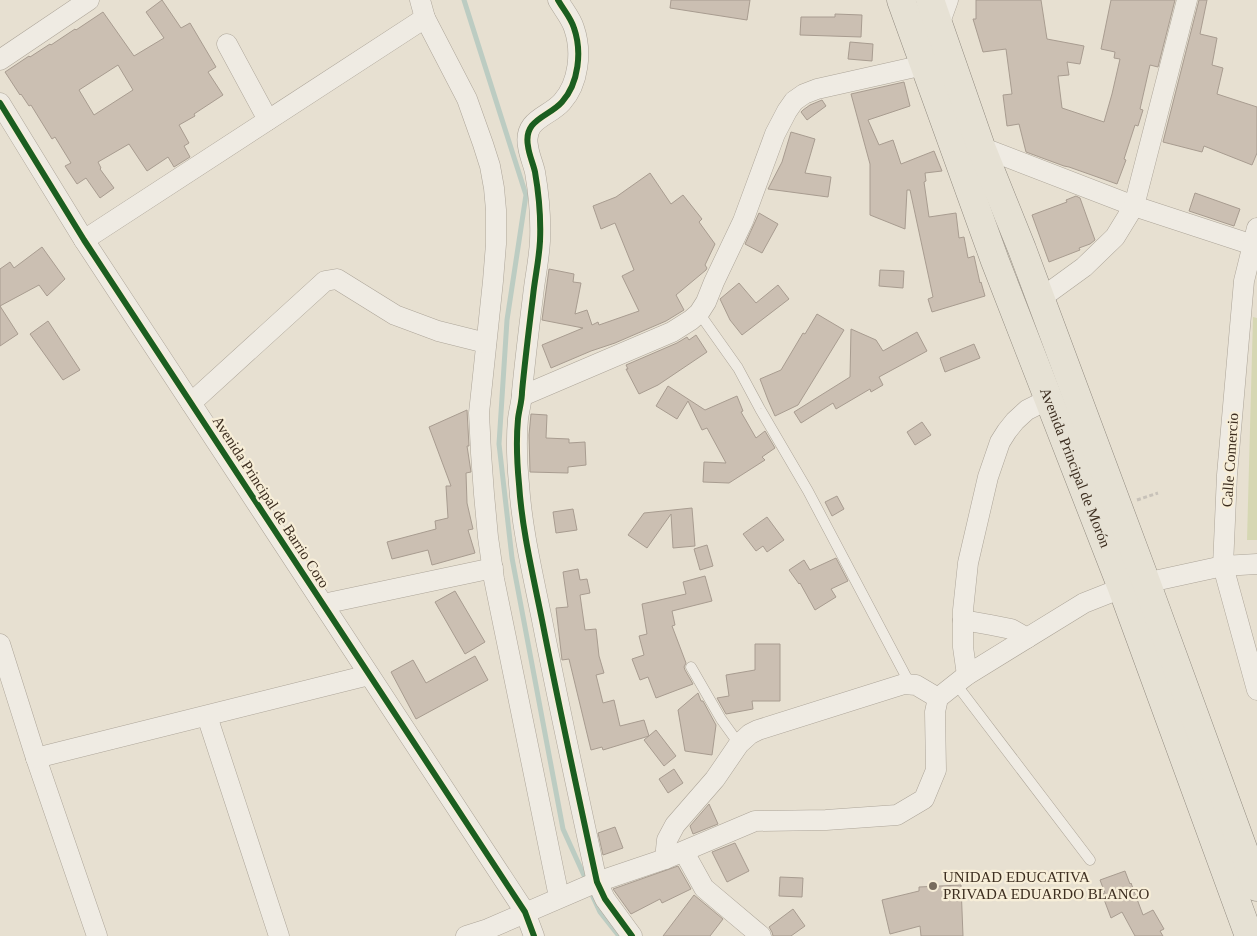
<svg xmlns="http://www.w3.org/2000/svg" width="1257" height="936" font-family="Georgia,serif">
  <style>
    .green { fill: #d6d7b3 }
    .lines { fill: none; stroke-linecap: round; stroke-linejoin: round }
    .stream { stroke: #bcccc2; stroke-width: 5 }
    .building { fill: #cbbfb2; stroke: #a89c90; fill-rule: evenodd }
    .service-casing { stroke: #ada599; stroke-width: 11 }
    .minor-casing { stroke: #ada599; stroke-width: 21 }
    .primary-casing { stroke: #928b80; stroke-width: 29 }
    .path { stroke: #c8c2b9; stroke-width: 3; stroke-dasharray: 4 2.5; stroke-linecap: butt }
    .service { stroke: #efebe3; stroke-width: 10 }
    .minor { stroke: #efebe3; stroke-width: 20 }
    .primary { stroke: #e6e1d4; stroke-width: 28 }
    .cycleway-casing { stroke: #f7eed8; stroke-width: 9 }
    .cycleway { stroke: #1b5e20; stroke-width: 6 }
    .poi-dot { fill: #786c5e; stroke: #f7eed8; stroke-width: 2 }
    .labels { text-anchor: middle; stroke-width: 4.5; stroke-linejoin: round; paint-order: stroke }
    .street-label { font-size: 15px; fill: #3d2e20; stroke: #f7eed8 }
    .poi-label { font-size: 15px; fill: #3d2e20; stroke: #f7eed8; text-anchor: start }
  </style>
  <rect width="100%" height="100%" fill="#e7e0d1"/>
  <path class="green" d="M1253 317 1257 318V540H1247Z"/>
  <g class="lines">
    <g class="stream">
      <path d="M464 0 526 195 507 320 499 444 512 558 563 829 587 882"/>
      <path d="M593 897 600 912 619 936"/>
    </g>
  </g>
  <g class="building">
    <path d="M162 0 181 28 190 23 216 67 208 72 223 95 194 114 195 116 179 125 189 143 184 146 190 157 174 167 168 157 147 171 129 144 98 162 101 168 100 169 114 188 100 198 86 178 77 184 65 166 71 163 55 137 52 139 31 105 29 106 21 94 20 95 5 72 29 56 30 57 50 44 51 45 75 29 76 30 103 12 134 56 164 38 146 12ZM118 65 133 90 94 115 79 90Z"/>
    <path d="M671 0H750L747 20 670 8Z"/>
    <path d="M976 0H1041L1047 39 1084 46 1080 64 1067 62 1069 75 1058 76 1062 108 1104 122 1112 94 1120 59 1114 58 1115 52 1101 49 1111 0H1175L1158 67 1150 65 1140 109 1143 110 1138 126 1135 125 1124 159 1126 160 1117 184 1069 167 1064 166 1026 152 1019 124 1007 126 1003 95 1012 94 1006 49 983 52 973 19H976Z"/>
    <path d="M1199 0H1207L1200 34 1217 38 1212 65 1223 68 1217 94 1257 107V153L1252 165 1204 146 1202 152 1163 142Z"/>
    <path d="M835 14 862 15 861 37 800 35 801 17H835Z"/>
    <path d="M850 42 873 44 872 61 848 59Z"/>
    <path d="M904 82 910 106 868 120 879 145 893 140 901 164 934 151 942 171 925 173 926 181 924 182 929 217 956 213 959 238 964 237 968 258 974 256 980 283 981 282 985 296 932 312 928 299 933 297 910 190H907L905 229 870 215V164L851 94Z"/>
    <path d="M822 100 826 106 807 120 801 112 803 110 810 105Z"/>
    <path d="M791 132 815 139 805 173 831 177 828 197 768 189 782 162Z"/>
    <path d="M650 173 671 204 683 195 702 219 699 222 715 244 705 265 707 268 706 270 676 295 684 310 666 321 615 343 591 351 551 368 542 345 583 328 542 320 549 269 574 274 573 282 581 283 575 314 587 310 592 325 598 322 599 325 639 311 622 276 634 270 615 223 601 229 593 206 616 197Z"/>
    <path d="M1195 193 1240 209 1234 226 1189 211Z"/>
    <path d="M1076 196 1080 198 1095 240 1090 244 1079 248 1080 250 1049 262 1032 215 1067 202 1066 200Z"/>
    <path d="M759 213 778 224 762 253 745 244Z"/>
    <path d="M42 247 65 279 47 296 39 285 0 306 18 334 0 346V269L10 262 14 268Z"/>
    <path d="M880 270 904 271 903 288 879 286Z"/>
    <path d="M739 283 756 303 778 285 789 299 742 335 730 320 720 299Z"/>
    <path d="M817 314 844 330 798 405 775 416 768 400 760 379 781 370 803 333 805 334Z"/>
    <path d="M48 321 80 370 63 380 30 334Z"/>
    <path d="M851 329 876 340 883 351 917 332 927 351 879 377 883 385 871 392 870 389 836 409 833 403 801 423 794 412 850 377Z"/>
    <path d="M696 335 707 352 658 385 639 394 626 369H628L626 365 677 343 687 337 689 340Z"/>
    <path d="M974 344 980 358 945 372 940 358Z"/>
    <path d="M668 386 705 410 737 396 743 411 741 412 756 438 765 431 775 448 762 457 765 460 729 483 703 482 704 462 726 463 707 428 702 430 688 401 677 419 656 406Z"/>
    <path d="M467 410 469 446H467L471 472 466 473 467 503 473 529 468 530 475 553 432 565 428 550 392 559 387 542 436 529 435 521 448 518 446 486H451L429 427Z"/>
    <path d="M531 414 547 415 546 438 569 439V443L585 442 586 465 568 467V473L530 472 529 435Z"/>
    <path d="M922 422 931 435 915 445 907 432Z"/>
    <path d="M837 496 844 509 832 516 825 502Z"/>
    <path d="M692 508 695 546 673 548 671 514 647 548 628 535 644 513Z"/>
    <path d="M573 509 577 530 556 533 553 512Z"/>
    <path d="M767 517 784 540 767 552 763 546 756 551 743 534Z"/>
    <path d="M707 545 713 566 700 570 694 549Z"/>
    <path d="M836 558 848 581 831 589 836 597 815 610 800 583 799 584 789 570 804 560 810 570Z"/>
    <path d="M578 569 580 580 587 579 590 593 580 595 585 630 596 629 599 656 604 673 596 675 603 703 614 700 620 726 644 720 649 736 603 750 602 747 591 750 569 659 562 660 556 608 568 607 563 572Z"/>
    <path d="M705 576 712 601 672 611 675 625 672 626 686 663 684 667 685 670 693 684 656 698 648 677 640 680 632 659 644 655 639 636 647 634 642 604 686 594 683 582Z"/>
    <path d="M455 591 485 642 465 654 435 602Z"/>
    <path d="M755 644H780V701H752L753 709 726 714 717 698 729 696 726 675 755 670Z"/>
    <path d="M475 656 488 680 416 719 391 672 413 660 426 683Z"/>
    <path d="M698 693 701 701H703L716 725 712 755 685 751 678 710Z"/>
    <path d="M656 730 676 756 664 766 644 740Z"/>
    <path d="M674 769 683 783 668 793 659 779Z"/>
    <path d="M709 804 718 824 693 834 690 826Z"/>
    <path d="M615 827 623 848 603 855 598 833Z"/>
    <path d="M735 843 749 871 727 882 712 852Z"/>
    <path d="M678 866 691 889 662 903 660 899 631 914 613 889Z"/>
    <path d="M1125 871 1130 884 1131 883 1143 915 1153 910 1164 929 1160 931 1163 936H1135L1122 912 1111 918 1102 894 1105 893 1100 880Z"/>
    <path d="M780 877 803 878 802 897 779 896Z"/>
    <path d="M961 885 963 936H921L920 926 890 934 882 900 919 891V887Z"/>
    <path d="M694 895 723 919 710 936H663Z"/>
    <path d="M793 909 805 926 791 936H773L772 932 769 927Z"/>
  </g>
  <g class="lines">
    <g class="service-casing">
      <g id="service">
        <path d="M699 313 738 368 760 409 808 491 910 684"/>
        <path d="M691 667 721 719 739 744"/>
        <path d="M956 684 1090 860"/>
      </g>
    </g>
    <g class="minor-casing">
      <g id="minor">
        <path d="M420 0 425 18 467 99 483 144 490 166 494 188 496 210V244L493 281 479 413 481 453 484 494 488 537 494 579 559 897"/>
        <path d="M558 0C563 9 571 18 574 28 582 51 579 83 562 102 549 117 523 119 528 146 529 155 533 163 535 172 539 195 541 218 540 241 539 260 535 277 533 296 529 328 525 360 522 392 522 401 519 410 518 419 516 440 517 463 519 484 522 530 533 575 542 620 559 707 578 794 597 882L605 899 632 936"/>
        <path d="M939 25 948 0"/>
        <path d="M227 44 268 120"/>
        <path d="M0 60 89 0"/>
        <path d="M0 103 84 240 525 912 534 936"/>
        <path d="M981 147 1134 206 1253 245"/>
        <path d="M1257 228 1244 281 1227 475 1223 566 1257 690"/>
        <path d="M84 240 425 18"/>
        <path d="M1040 299 1084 267 1115 237 1134 206 1187 0"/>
        <path d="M522 396 672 332 691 320 699 313 706 302 714 282 743 221 775 134 787 111 794 101 804 94 817 89 924 65"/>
        <path d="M191 403 325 281 337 279 395 315 438 331 486 343"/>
        <path d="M323 604 493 568"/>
        <path d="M963 620 991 625 1011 629 1027 638"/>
        <path d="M0 644 36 758 97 936"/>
        <path d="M967 675 963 647V610L968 563 988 477 1000 442 1007 431 1015 421 1027 410 1049 399"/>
        <path d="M207 716 279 936"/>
        <path d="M36 758 369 675"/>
        <path d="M684 852 704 888 761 936"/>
        <path d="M665 859 667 840 675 825 715 779 739 744 750 734 758 730 904 684 916 685 938 698"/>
        <path d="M466 936 488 929 597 882 665 859 755 821 826 820 897 815 924 799 936 770 935 712 938 698 967 675 1084 603 1122 588 1223 566 1257 564"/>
      </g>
    </g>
    <g class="primary-casing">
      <g id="primary">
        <path id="s1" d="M901 0 995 261 1122 588 1249 936"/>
        <path d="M930 0 981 147 1022 249 1146 582 1257 887"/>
      </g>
    </g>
    <path class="path" d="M1137 500 1158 493"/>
    <use href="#service" class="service"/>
    <use href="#minor" class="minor"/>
    <use href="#primary" class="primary"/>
    <g class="cycleway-casing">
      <g id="cycleway">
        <path d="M558 0C563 9 571 18 574 28 582 51 579 83 562 102 549 117 523 119 528 146 529 155 533 163 535 172 539 195 541 218 540 241 539 260 535 277 533 296 529 328 525 360 522 392 522 401 519 410 518 419 516 440 517 463 519 484 522 530 533 575 542 620 559 707 578 794 597 882L605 899 632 936"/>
        <path d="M0 103 84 240 525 912 534 936"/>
      </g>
    </g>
    <use href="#cycleway" class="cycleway"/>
  </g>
  <circle class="poi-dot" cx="933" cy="886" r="5"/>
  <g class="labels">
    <g class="street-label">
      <text transform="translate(1230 460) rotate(-86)" y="5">Calle Comercio</text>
      <text dy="5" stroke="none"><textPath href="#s1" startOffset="499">Avenida Principal de Morón</textPath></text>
      <text transform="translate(271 502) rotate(57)" y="5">Avenida Principal de Barrio Coro</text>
    </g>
    <g class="poi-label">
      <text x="943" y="882">UNIDAD EDUCATIVA<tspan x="943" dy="17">PRIVADA EDUARDO BLANCO</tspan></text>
    </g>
  </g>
</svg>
